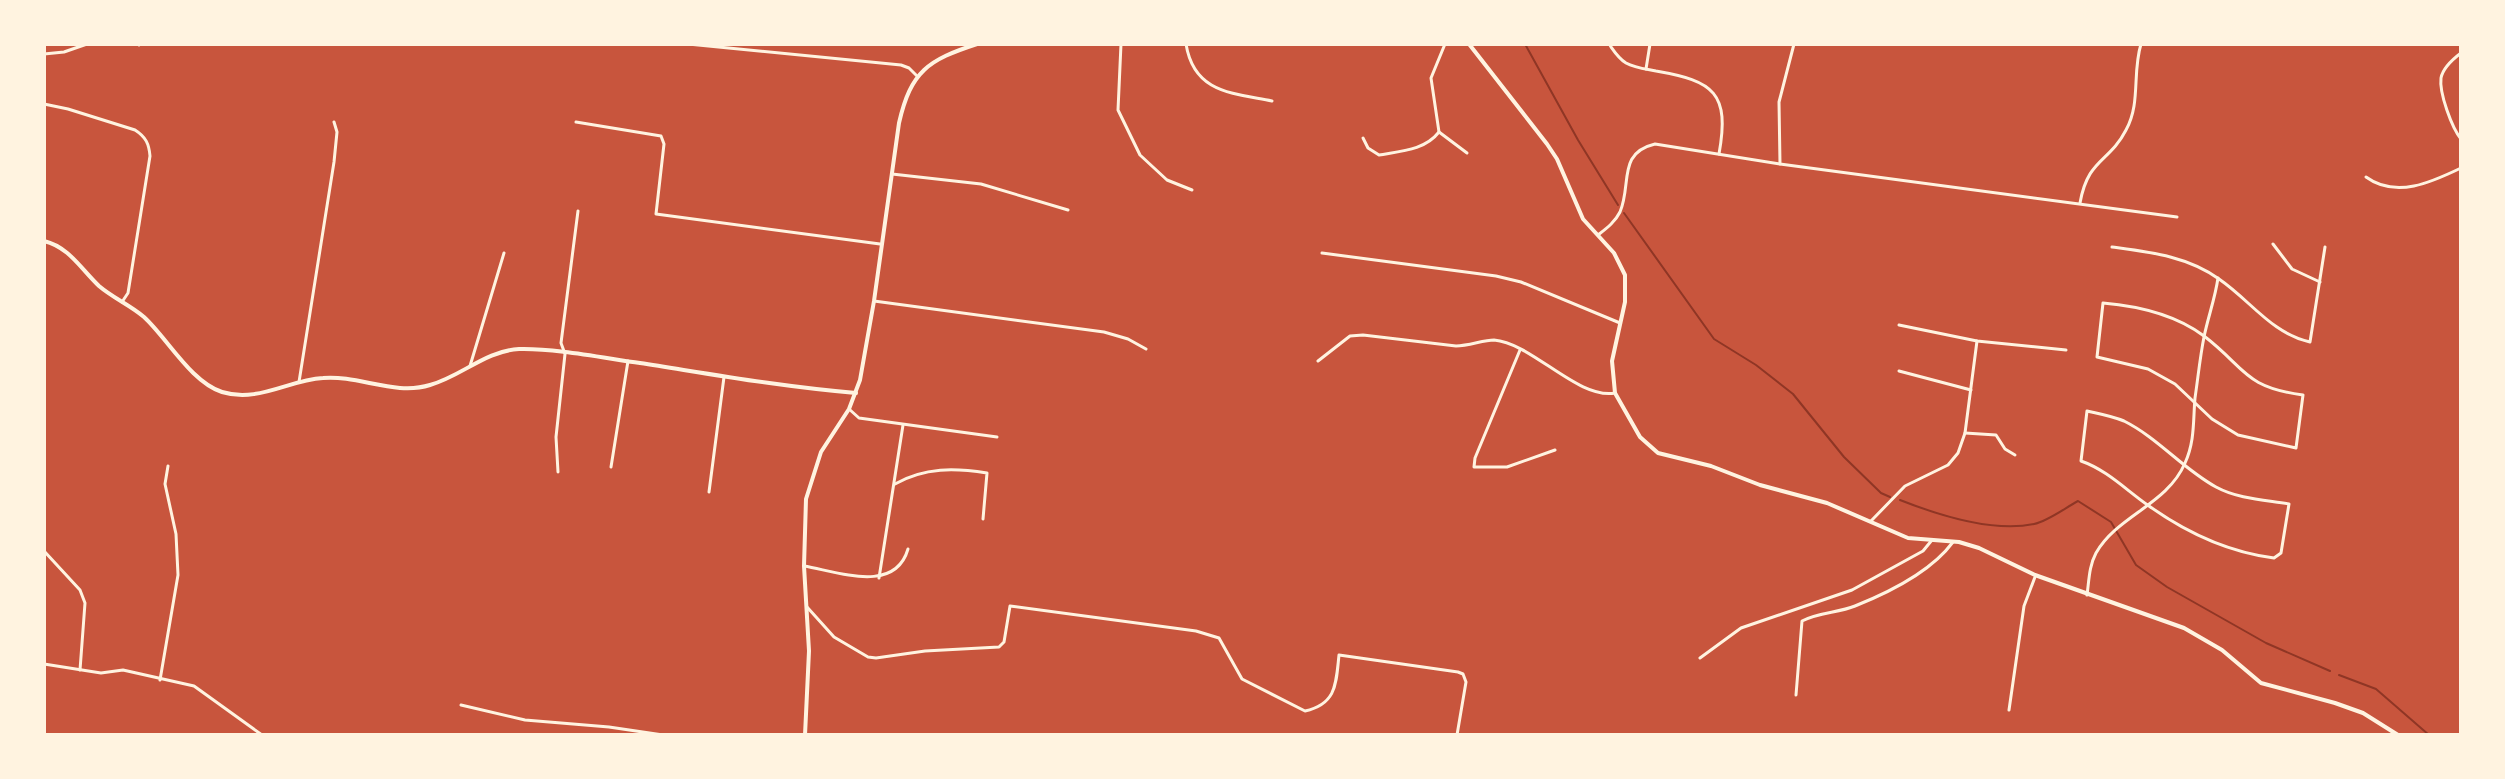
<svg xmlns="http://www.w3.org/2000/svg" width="2505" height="779" font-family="Manrope,sans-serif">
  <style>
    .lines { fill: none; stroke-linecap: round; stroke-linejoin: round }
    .stream { stroke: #8f3625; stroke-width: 2 }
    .minor { stroke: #fff3e0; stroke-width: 3 }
    .secondary { stroke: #fff3e0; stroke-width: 4 }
  </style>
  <rect width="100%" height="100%" fill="#c8553d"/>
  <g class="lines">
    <g class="stream">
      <path d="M1525 44 1578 140 1618 205"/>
      <path d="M1624 213 1714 339 1756 365 1793 394 1844 457 1881 493 1890 497"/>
      <path d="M1900 500C1938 515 1992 533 2034 524 2048 521 2065 508 2078 501L2111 522 2136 565 2167 587 2266 643 2330 671"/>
      <path d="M2339 675 2376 689 2429 735"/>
    </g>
    <g class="minor">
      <path d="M138 44 139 45"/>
      <path d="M688 44 901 65 909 68 917 76"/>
      <path d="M1121 44 1118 110 1140 155 1167 180 1192 190"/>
      <path d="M1186 44C1194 93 1232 93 1272 101"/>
      <path d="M1609 44C1614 51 1618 58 1626 63 1635 68 1646 69 1656 71 1714 81 1730 93 1719 154"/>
      <path d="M2461 53C2453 59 2443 68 2441 78 2439 93 2452 128 2461 139"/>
      <path d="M44 54 64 52 87 44"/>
      <path d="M1646 69 1650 44"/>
      <path d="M44 104 68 109 135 130C146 137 149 144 150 156L128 293 122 302"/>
      <path d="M576 122 661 136 664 144 656 214 880 244"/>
      <path d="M1439 132 1467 153"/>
      <path d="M1363 138 1368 148 1379 155C1402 151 1425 150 1439 132L1431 78 1445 44"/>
      <path d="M1780 164 1779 102 1794 44"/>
      <path d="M892 174 981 184 1068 210"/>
      <path d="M2366 177C2396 199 2432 182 2461 168"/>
      <path d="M2080 203C2088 158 2109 163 2126 130 2141 103 2132 73 2141 44"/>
      <path d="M1598 235C1607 228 1615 222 1620 212 1632 184 1617 153 1655 144L1780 164 2177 217"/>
      <path d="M2273 244 2292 269 2320 282"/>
      <path d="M2112 247C2149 252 2187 256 2219 279 2251 301 2271 333 2310 342L2325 247"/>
      <path d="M1322 253 1496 276 1521 282 1620 323"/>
      <path d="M874 301 1104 332 1128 339 1146 349"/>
      <path d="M2103 303C2138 306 2176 315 2204 336 2246 368 2243 387 2303 395L2296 448 2238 435 2212 419 2175 384 2148 369 2097 357Z"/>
      <path d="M1899 325 1977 341 2066 350"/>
      <path d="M1520 350 1475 458 1474 467H1507L1555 450"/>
      <path d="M1318 361 1350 336 1363 335 1456 346C1469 346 1483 340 1494 340 1532 343 1578 400 1615 393"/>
      <path d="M470 366 504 253"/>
      <path d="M1899 371 1971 390"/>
      <path d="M299 382 334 162 337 132 334 122"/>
      <path d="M849 409 859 418 997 437"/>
      <path d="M2087 411C2100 414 2112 416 2124 421 2158 438 2183 469 2216 487 2238 499 2265 500 2289 504L2281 553 2274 558C2227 552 2187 533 2149 506 2126 490 2107 470 2081 461Z"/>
      <path d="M1965 433 1996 435 2005 449 2015 455"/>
      <path d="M611 467 628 361"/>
      <path d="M558 472 556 437 565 354 561 343 578 211"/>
      <path d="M895 484C925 467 955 468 987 473L983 519"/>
      <path d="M709 492 724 377"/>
      <path d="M1871 521 1905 486 1948 465 1958 453 1965 433 1977 341"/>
      <path d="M44 551 80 590 85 603 80 670"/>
      <path d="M804 566C839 572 895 594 908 549"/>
      <path d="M879 578 903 425"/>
      <path d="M2087 595C2089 581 2089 566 2096 553 2118 515 2167 505 2185 463 2195 441 2193 421 2195 398 2198 378 2200 357 2204 337 2208 317 2215 299 2218 278"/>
      <path d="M807 607 834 637 868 657 876 658 925 651 999 647 1004 642 1010 606 1196 631 1219 638 1242 679 1305 711C1337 704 1336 683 1339 655L1458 672 1463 674 1466 682 1457 735"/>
      <path d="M1700 658 1741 628 1852 590 1923 551 1932 540"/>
      <path d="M44 664 101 673 123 670 194 686 262 735"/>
      <path d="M160 680 178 575 176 534 165 484 168 466"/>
      <path d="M1796 695 1802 621C1819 612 1838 613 1855 606 1890 592 1931 572 1953 542"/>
      <path d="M461 705 525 720 609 727 663 735"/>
      <path d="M2009 710 2024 606 2035 577"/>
    </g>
    <g class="secondary">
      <path d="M1469 44 1547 144 1557 159 1583 219 1614 253 1625 275V302L1612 361 1615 393 1640 437 1658 453 1711 466 1760 485 1827 503 1908 538 1959 542 1979 548 2035 575 2184 628 2222 650 2261 683 2335 703 2363 713 2398 735"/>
      <path d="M44 241C69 247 81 269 99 286 113 298 130 305 144 317 167 338 191 382 222 392 258 403 288 380 323 378 359 375 395 396 430 385 462 376 485 351 519 349 554 348 604 358 640 363 711 374 783 387 856 393"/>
      <path d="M805 735 809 651 804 566 806 499 821 452 849 409 860 380 874 301 899 123C911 71 928 60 977 44"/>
    </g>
  </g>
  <rect width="2505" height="779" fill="none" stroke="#fff3e0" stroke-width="92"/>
</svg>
